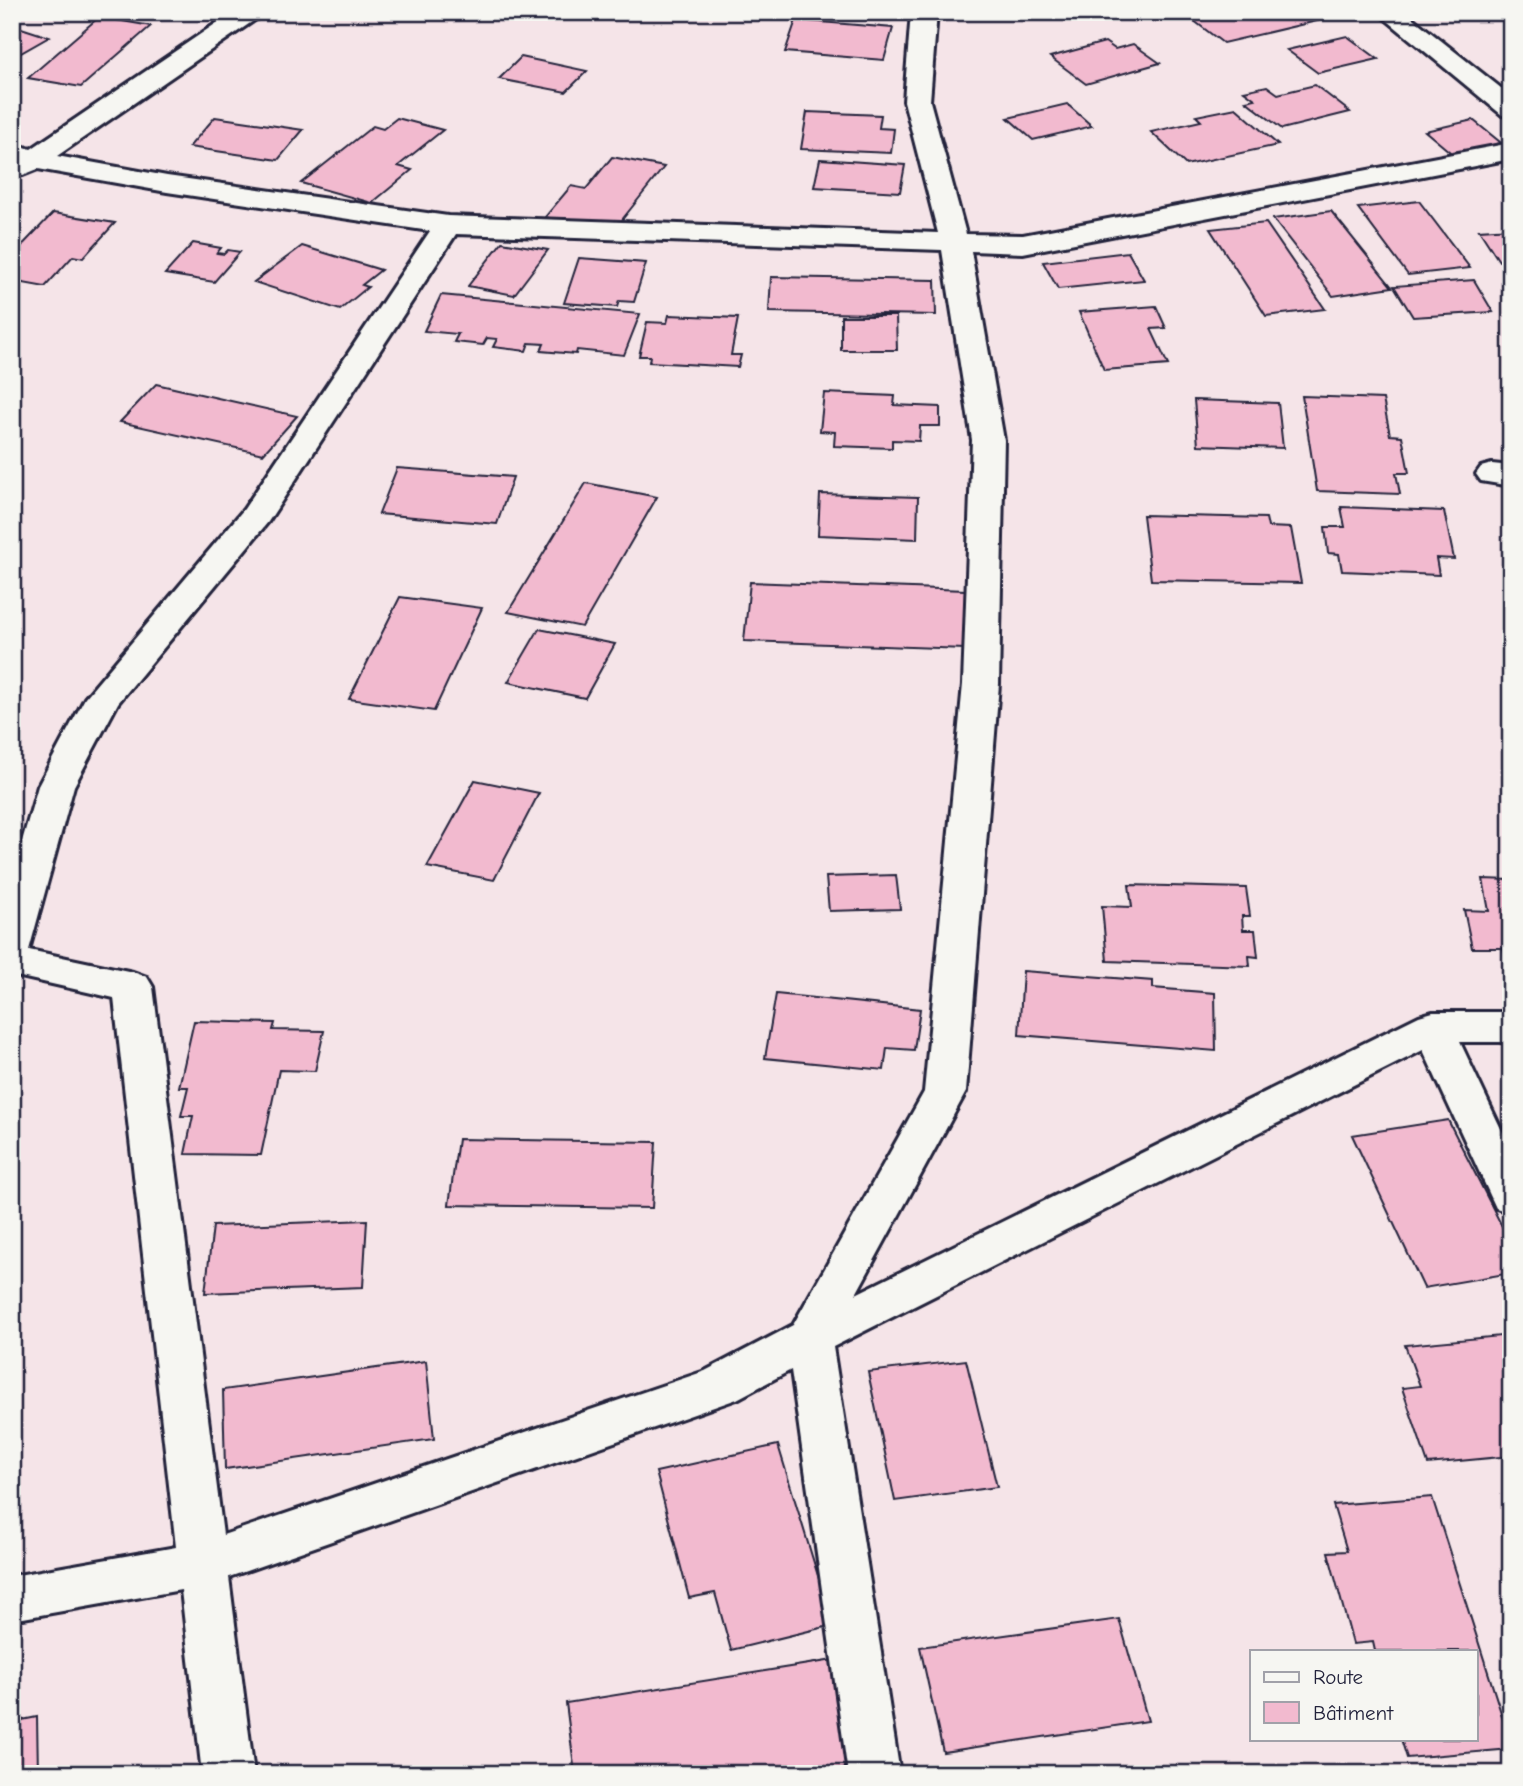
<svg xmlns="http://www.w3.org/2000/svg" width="1523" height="1786" font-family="'Comic Neue',sans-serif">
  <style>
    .building { fill: #f2bacf; stroke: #22223b; stroke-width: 2 }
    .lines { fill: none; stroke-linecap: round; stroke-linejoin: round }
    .minor-casing { stroke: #22223b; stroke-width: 6 }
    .minor { fill: #f6f6f2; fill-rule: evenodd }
  </style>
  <rect width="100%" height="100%" fill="#f5e4e8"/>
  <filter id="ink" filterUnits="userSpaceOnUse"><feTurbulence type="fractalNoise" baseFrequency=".0143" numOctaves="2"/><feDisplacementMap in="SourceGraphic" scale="14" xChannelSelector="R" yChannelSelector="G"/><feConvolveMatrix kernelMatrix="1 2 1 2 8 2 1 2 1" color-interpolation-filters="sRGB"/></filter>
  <g filter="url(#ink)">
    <g class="building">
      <path d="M1193 12H1306L1317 21 1223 43 1185 14Z"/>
      <path d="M99 17 151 26 81 87 28 78Z"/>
      <path d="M796 20 893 28 884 60 785 52Z"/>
      <path d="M12 25 49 37 12 58Z"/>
      <path d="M1347 36 1378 59 1318 73 1287 50Z"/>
      <path d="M1105 42 1115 49 1133 44 1160 63 1086 84 1050 57Z"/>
      <path d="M521 57 587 71 566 92 499 79Z"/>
      <path d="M1315 85 1350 112 1282 129 1246 101 1255 99 1244 91 1267 86 1278 94Z"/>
      <path d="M1067 104 1092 126 1033 140 1008 118Z"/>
      <path d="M1236 108 1278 145 1186 165 1151 132 1201 121 1196 116Z"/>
      <path d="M807 112 881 115 879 128 894 129 891 153 801 149Z"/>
      <path d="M215 117 303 130 278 160 189 147Z"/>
      <path d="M397 118 443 130 398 166 412 170 372 203 301 183 373 126 383 129Z"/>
      <path d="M1473 120 1505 146 1456 157 1425 131Z"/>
      <path d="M612 157 664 167 613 231 545 217 571 186 586 189Z"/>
      <path d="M820 159 905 165 900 192 814 187Z"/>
      <path d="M1419 201 1470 268 1408 275 1358 208Z"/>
      <path d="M1331 211 1392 287 1333 296 1273 219Z"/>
      <path d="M53 213 115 223 83 258 73 256 45 287 12 281V256Z"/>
      <path d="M1266 223 1325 309 1266 316 1210 229Z"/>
      <path d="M1511 228V260L1499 261 1479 230Z"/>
      <path d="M502 242 548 250 514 295 468 286Z"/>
      <path d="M193 243 221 248 217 253 224 254 228 250 240 252 214 282 165 274Z"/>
      <path d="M302 246 381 270 362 285 368 287 340 310 254 282Z"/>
      <path d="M1128 252 1144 280 1058 289 1043 262Z"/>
      <path d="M579 258 646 263 634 302 619 301 617 307 564 303Z"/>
      <path d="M771 277 935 280 936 315 769 312Z"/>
      <path d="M1474 280 1493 312 1413 317 1394 286Z"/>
      <path d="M441 295 640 314 624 355 577 350 576 354 541 351 544 344 529 343 526 351 493 347 497 339 487 338 483 345 454 342 458 334 424 331Z"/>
      <path d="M1156 306 1166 328 1151 329 1168 365 1104 370 1079 312Z"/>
      <path d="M669 315 738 318 731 355H741L738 367 649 362 650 356H639L647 322 667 323Z"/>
      <path d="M841 316H896L897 350H841Z"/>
      <path d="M156 384 297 416 263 454 120 422Z"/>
      <path d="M824 393 895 396 894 405 940 407V426H920L919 441 892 440V448L834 446 835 432 820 431Z"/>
      <path d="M1302 396 1383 399 1390 435 1402 436 1409 473H1396L1400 494 1317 491Z"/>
      <path d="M1194 400 1278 403 1283 448 1198 445Z"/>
      <path d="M397 468 513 477 497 524 379 514Z"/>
      <path d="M586 483 657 497 582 627 508 612Z"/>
      <path d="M820 494 918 497 917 539 818 535Z"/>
      <path d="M1341 507 1444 511 1454 559 1436 558 1439 575 1342 571 1339 554 1328 553 1325 527H1345Z"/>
      <path d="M1143 515 1266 518 1268 527 1291 528 1301 583 1151 580Z"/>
      <path d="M750 582 966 590 965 649 744 641Z"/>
      <path d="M400 597 482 608 434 711 349 699Z"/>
      <path d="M539 629 615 644 585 698 508 682Z"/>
      <path d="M475 780 539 793 494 880 427 867Z"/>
      <path d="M896 875 900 909 829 911 826 877Z"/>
      <path d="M1483 879 1511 880V988L1503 948H1472L1464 910 1489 911Z"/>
      <path d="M1129 885 1246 888 1250 916H1242L1243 930H1255L1258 957 1249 956 1250 966 1107 961 1102 906 1132 907Z"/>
      <path d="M1023 971 1153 981V988L1215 993 1216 1051 1019 1035Z"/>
      <path d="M776 994 920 1009 914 1050 887 1048 884 1070 765 1058Z"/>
      <path d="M194 1021 275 1023 273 1030 324 1031 315 1071 279 1070 261 1155 185 1154 193 1116H181L188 1087H179Z"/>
      <path d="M1448 1120 1511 1244V1273L1424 1288 1352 1135Z"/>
      <path d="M458 1139 656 1142 652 1208 449 1205Z"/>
      <path d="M367 1220 363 1287 205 1293 213 1226Z"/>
      <path d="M1511 1335V1456L1428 1464 1402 1388 1420 1386 1405 1345Z"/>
      <path d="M966 1360 997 1487 895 1501 868 1372Z"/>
      <path d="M426 1361 434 1439 225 1469 223 1390Z"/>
      <path d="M778 1445 833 1625 731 1650 715 1593 689 1598 656 1472Z"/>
      <path d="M1432 1497 1511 1744V1749L1407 1758 1401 1739H1476V1651H1375L1373 1642 1353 1644 1328 1552 1347 1551 1333 1505Z"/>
      <path d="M1119 1619 1148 1721 943 1752 920 1647Z"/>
      <path d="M840 1659 863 1765 817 1774H575L566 1703Z"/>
      <path d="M37 1717 38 1774H12V1722Z"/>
    </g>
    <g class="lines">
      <g class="minor-casing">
        <g id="minor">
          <path d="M233 12H262L259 17 57 156 167 176 448 216 938 233 904 101 911 12H937L930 101 966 234 1023 235 1511 143V159L1023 253 971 251 1004 440 999 684 966 1092 856 1294 1419 1016 1433 1012H1511V1042H1460L1511 1150V1213L1496 1208 1423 1050 833 1347 900 1774H848L791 1370 737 1399 229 1577 254 1774H202L181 1590 12 1620V1576L176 1547 114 998 12 975V876L38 786 85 698 244 509 430 231 167 192 38 169 23 175 13 173 12 143 31 149ZM456 234 942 250 972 440 963 684 924 1092 793 1325 705 1371 223 1535 153 987 147 977 133 972 29 950 74 786 118 703 268 522Z"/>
          <path d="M1377 12H1405L1511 96V117L1502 115Z"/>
          <path d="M1492 464 1511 466V486L1481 481 1476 474 1481 467Z"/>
        </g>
      </g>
      <use href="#minor" class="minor"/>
    </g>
  </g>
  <rect width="1523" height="1786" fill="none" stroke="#f6f6f2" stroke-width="42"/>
  <rect x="21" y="21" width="1481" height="1744" fill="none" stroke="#22223b" stroke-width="2.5" filter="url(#ink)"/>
  <rect x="1250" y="1650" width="228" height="91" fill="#f6f6f2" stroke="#a1a1a9" stroke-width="2"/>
  <rect x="1264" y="1672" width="35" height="10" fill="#f6f6f2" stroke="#a1a1a9" stroke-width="2"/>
  <text x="1313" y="1684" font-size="21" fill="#22223b">Route</text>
  <rect x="1264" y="1702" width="35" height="21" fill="#f2bacf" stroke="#a1a1a9" stroke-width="2"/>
  <text x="1313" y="1720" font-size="21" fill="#22223b">Bâtiment</text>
</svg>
